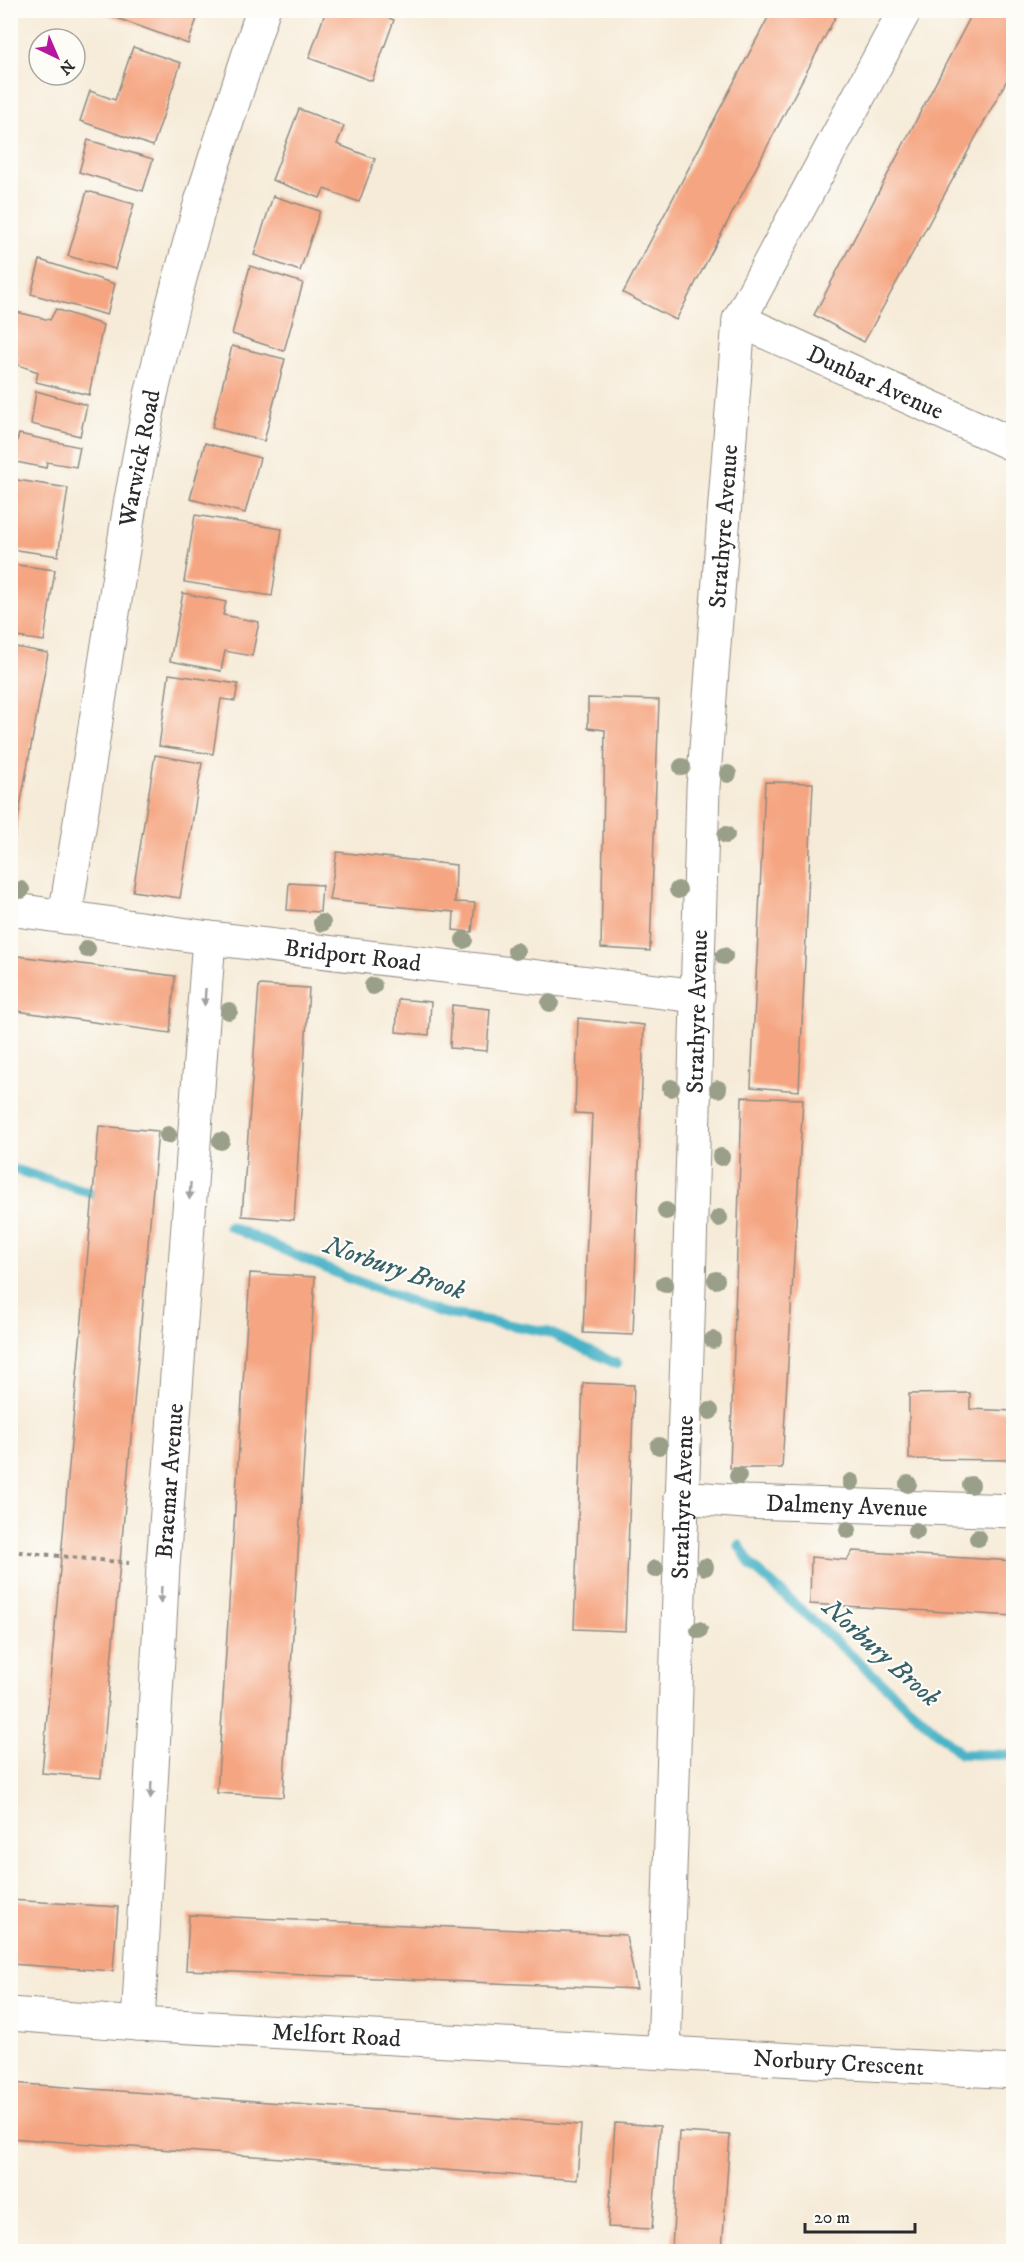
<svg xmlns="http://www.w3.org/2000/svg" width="1024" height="2262" font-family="'IM FELL DW Pica',serif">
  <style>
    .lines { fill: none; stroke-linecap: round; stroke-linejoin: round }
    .stream { stroke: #49b3c7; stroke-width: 10 }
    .building { fill: #f5a581 }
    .minor-casing { stroke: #908b82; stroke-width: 35 }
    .path { stroke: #908b82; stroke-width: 4; stroke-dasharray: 4.5 4.5; stroke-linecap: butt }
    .minor { stroke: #fff; stroke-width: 33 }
    .tree { fill: #9a9f89 }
    .oneway { fill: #a0a0a0 }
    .labels { text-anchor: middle; stroke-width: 4.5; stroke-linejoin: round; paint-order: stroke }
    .street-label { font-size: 24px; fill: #2b2b2b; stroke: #fdfcf7 }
    .water-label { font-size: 26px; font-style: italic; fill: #376169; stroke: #fdfcf7 }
  </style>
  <rect width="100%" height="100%" fill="#fdfcf7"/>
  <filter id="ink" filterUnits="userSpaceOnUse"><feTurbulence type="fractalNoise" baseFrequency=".0167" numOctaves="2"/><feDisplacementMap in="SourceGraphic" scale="12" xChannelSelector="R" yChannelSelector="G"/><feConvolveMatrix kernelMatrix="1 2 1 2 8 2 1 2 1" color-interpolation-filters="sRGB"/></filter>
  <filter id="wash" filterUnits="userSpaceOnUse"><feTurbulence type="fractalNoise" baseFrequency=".008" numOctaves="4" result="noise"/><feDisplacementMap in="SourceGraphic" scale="24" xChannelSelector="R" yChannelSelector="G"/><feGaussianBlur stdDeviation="1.35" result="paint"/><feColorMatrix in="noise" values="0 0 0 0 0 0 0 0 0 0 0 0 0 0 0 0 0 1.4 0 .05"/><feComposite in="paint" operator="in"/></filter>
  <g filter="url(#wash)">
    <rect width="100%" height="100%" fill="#f6ebd8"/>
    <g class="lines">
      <g class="stream">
        <path d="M10 1168 105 1197"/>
        <path d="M229 1226 348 1278 439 1312 548 1332 617 1364"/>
        <path d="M739 1545 751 1565 961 1754 1014 1755"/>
      </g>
    </g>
    <g id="blocks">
      <g class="building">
        <path d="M104 10H200L188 44 103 13Z"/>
        <path d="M326 10H367L394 20 372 81 309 58Z"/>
        <path d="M772 10H839L676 320 623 293Z"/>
        <path d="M974 10H1014V67L864 342 814 315Z"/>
        <path d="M133 47 181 63 153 146 80 121 90 91 115 100Z"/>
        <path d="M299 109 344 126 337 144 375 159 359 202 324 189 320 198 272 180Z"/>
        <path d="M88 140 153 159 143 191 79 172Z"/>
        <path d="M87 191 134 204 115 269 68 256Z"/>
        <path d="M273 196 320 211 300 271 254 255Z"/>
        <path d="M40 260 115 284 107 315 31 294Z"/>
        <path d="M250 266 303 283 284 351 232 334Z"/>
        <path d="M56 309 103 325 89 395 36 382 38 372 16 364 18 352 10 349 12 311 50 320Z"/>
        <path d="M232 346 285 359 264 441 212 428Z"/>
        <path d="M36 391 87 405 80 436 31 424Z"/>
        <path d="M19 434 80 447 76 467 47 462 46 468 11 461Z"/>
        <path d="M205 443 260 458 245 513 190 499Z"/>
        <path d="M17 480 68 488 58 556 10 549V526Z"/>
        <path d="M195 515 282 529 272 596 184 582Z"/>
        <path d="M10 564 55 570 44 641 10 636Z"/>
        <path d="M183 593 226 602 223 615 259 622 252 656 225 651 221 671 170 661Z"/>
        <path d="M10 646 48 653 12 851 10 850Z"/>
        <path d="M169 674 238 684 235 701 221 699 213 754 159 746Z"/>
        <path d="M588 698 659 700 650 951 601 948 605 730 588 728Z"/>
        <path d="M155 755 202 763 180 898 133 891Z"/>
        <path d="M765 782 813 783 799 1091 751 1087Z"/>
        <path d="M337 852 456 865 455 902 475 903 472 932 453 930 454 912 329 900Z"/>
        <path d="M289 883 322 885 320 912 287 910Z"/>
        <path d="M10 955 175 976 170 1033 10 1010Z"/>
        <path d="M259 985 309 988 294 1220 242 1216Z"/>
        <path d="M398 999 431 1002 429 1035 396 1032Z"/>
        <path d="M452 1005 490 1009 487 1051 450 1048Z"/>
        <path d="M578 1018 644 1025 633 1335 583 1333 592 1114 575 1113Z"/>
        <path d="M742 1097 803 1099 782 1468H730Z"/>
        <path d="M99 1126 158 1131 101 1778 42 1773Z"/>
        <path d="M250 1273 315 1277 283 1797 217 1793Z"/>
        <path d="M583 1383 634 1385 625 1631 574 1629Z"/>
        <path d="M970 1393V1409L1014 1411V1460L909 1459V1394Z"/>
        <path d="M853 1551 1014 1561V1616L810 1604 811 1557 847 1560Z"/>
        <path d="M10 1900 118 1907 113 1971 10 1964Z"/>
        <path d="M189 1915 626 1935 637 1989 186 1970Z"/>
        <path d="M10 2083 581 2125 577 2180 10 2138Z"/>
        <path d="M615 2123 660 2126 652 2229 608 2227Z"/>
        <path d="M679 2132 730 2135 722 2251 672 2248Z"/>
      </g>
    </g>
  </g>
  <g filter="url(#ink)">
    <use href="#blocks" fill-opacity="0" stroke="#908b82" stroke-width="1.5"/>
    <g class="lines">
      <g class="minor-casing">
        <g id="minor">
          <path id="s1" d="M739 320 1014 445"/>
          <path id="s2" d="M10 909 209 938 698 996"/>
          <path id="s3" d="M65 917 131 499 151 395 173 304 200 205 263 10"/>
          <path id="s4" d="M681 1497 745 1502 1014 1511"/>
          <path id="s5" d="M10 2014 138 2024 1014 2072"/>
          <path id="s6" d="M138 2024 163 1566 209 938"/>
          <path id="s7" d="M664 2053 688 1322 703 788 739 320 905 10"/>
        </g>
      </g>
      <path class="path" d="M10 1551 129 1563"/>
      <use href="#minor" class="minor"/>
    </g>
    <g class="tree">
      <circle cx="682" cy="767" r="9"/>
      <circle cx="728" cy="774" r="9"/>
      <circle cx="726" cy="835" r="9"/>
      <circle cx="21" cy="890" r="9"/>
      <circle cx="678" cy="890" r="9"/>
      <circle cx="322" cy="923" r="9"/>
      <circle cx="464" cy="940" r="9"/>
      <circle cx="87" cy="949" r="9"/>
      <circle cx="516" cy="951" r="9"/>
      <circle cx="724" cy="956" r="9"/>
      <circle cx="373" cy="986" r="9"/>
      <circle cx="550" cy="1003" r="9"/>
      <circle cx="229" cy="1011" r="9"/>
      <circle cx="671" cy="1088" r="9"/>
      <circle cx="718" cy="1089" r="9"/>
      <circle cx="168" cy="1135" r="9"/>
      <circle cx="221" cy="1141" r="9"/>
      <circle cx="721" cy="1157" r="9"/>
      <circle cx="666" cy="1211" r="9"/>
      <circle cx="719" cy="1218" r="9"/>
      <circle cx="716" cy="1280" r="9"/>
      <circle cx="665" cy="1284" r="9"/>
      <circle cx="713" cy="1340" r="9"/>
      <circle cx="710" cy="1411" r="9"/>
      <circle cx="659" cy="1446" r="9"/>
      <circle cx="738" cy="1476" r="9"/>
      <circle cx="851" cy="1482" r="9"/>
      <circle cx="908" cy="1484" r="9"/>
      <circle cx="971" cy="1485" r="9"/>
      <circle cx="848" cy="1530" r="9"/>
      <circle cx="916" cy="1531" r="9"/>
      <circle cx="978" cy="1538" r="9"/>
      <circle cx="705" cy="1567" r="9"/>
      <circle cx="655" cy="1569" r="9"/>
      <circle cx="699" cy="1630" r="9"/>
    </g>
    <defs><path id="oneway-solid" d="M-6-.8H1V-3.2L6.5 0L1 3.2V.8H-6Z" transform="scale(1.5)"/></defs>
    <g class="oneway">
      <use href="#oneway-solid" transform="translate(205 997) rotate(94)"/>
      <use href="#oneway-solid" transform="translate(190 1191) rotate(94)"/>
      <use href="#oneway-solid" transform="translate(161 1595) rotate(93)"/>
      <use href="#oneway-solid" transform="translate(151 1790) rotate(93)"/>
    </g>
  </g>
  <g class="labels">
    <g class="street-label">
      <text dy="8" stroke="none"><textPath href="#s1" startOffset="150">Dunbar Avenue</textPath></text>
      <text dy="8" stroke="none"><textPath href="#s3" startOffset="465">Warwick Road</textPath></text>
      <text dy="8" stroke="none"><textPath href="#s7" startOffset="1528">Strathyre Avenue</textPath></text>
      <text dy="8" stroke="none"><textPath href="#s2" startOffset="346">Bridport Road</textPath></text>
      <text dy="8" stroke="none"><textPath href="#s7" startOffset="1042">Strathyre Avenue</textPath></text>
      <text dy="8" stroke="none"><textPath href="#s6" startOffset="544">Braemar Avenue</textPath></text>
      <text dy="8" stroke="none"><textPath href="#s7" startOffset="556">Strathyre Avenue</textPath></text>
      <text dy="8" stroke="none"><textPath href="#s4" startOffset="166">Dalmeny Avenue</textPath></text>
      <text dy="8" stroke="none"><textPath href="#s5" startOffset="327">Melfort Road</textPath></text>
      <text dy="8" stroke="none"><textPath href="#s5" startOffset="830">Norbury Crescent</textPath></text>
    </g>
    <g class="water-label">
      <text transform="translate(395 1267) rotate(19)" y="9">Norbury Brook</text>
      <text transform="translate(882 1652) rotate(42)" y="9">Norbury Brook</text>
    </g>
  </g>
  <rect width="1024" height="2262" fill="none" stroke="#fdfcf7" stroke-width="36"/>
  <g transform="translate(57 57) rotate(136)"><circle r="28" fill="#fdfcf7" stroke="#a9a8a5" stroke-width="1.5"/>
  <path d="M0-4.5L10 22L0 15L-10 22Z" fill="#b5179e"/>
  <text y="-9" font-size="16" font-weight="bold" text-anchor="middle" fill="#2b2b2b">N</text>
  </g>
  <path d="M805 2223v9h110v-9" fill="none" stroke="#2b2b2b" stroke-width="3"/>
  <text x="814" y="2223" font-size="18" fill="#2b2b2b" stroke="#fdfcf7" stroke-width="4.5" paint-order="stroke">20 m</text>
</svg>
